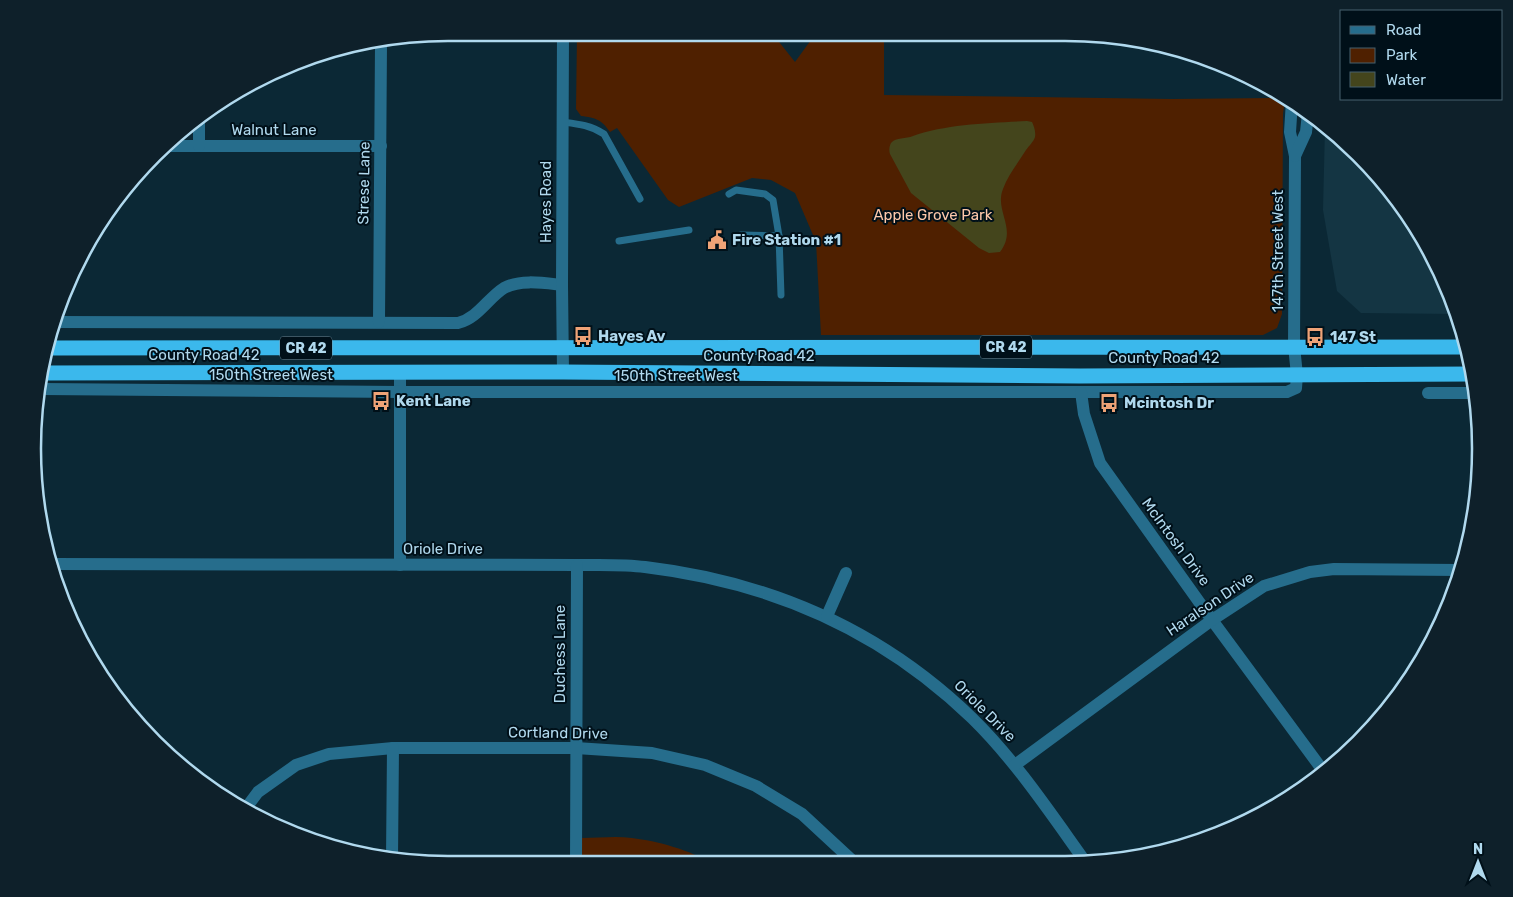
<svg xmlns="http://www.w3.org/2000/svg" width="1513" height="897" font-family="Rubik,sans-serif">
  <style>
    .built { fill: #143543 }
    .green { fill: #4f2000 }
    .water { fill: #44451c }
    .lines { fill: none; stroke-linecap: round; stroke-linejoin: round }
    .lane { stroke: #266d8c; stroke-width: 7 }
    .street { stroke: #266d8c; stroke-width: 12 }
    .secondary { stroke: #266d8c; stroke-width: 12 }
    .highway { stroke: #3bb8ec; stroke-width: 15 }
    .labels { text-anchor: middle; stroke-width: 4; stroke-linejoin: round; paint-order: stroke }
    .shield { fill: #001019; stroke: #7b9dae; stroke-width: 1 }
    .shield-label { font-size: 14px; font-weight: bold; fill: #b0d9ee }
    .street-label { font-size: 15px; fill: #b0d9ee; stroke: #001019 }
    .park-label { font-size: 15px; fill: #fdc8aa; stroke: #001019 }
    .poi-label { font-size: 15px; font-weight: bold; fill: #b0d9ee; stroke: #001019; text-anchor: start }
    .rim { fill: none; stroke: #b0d9ee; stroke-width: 2.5 }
  </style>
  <rect width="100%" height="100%" fill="#0b2835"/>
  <path class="built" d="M1325 127 1359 155 1411 218 1449 290 1456 314 1361 313 1337 291 1323 210Z"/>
  <g class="green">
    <path d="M577 33H772L795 62 816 33H884V95L1172 99 1285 98 1283 114 1282 314 1277 328 1263 335H821L816 242 795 193 771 180 752 178 679 207 668 200 617 128 610 132C601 119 596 118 581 116L576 109Z"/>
    <path d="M582 838C598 838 616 836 632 838 657 841 691 850 712 864H582Z"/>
  </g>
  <path class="water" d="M1027 121 1032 122C1034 126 1036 132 1035 137 1034 141 1029 146 1026 150 1018 163 1008 175 1003 189 994 211 1018 229 1000 252L989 253 979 248 911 193 890 154C889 151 889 147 891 143 896 137 906 139 913 136 946 124 991 123 1027 121Z"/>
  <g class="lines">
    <g class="lane">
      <path d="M562 122C578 124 590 125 604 134L640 199"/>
      <path d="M729 194 736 190 765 194 773 200 779 236"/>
      <path d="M741 235 779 236 781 295"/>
      <path d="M619 241 689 230"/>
    </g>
    <g class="street">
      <path d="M168 146H381"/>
      <path d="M199 146V117"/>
      <path d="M53 322 458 323C478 318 488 298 504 288 520 279 544 283 562 285"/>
      <path d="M379 322 381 44"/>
      <path d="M400 372V565"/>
      <path d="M42 389 400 392H1287L1296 388 1297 375 1294 346"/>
      <path d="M1081 392 1084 414 1100 463 1212 620 1324 772"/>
      <path d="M1428 393H1475"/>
      <path d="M52 564 577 565C599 565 623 564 645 567 771 582 880 629 972 718 1016 761 1051 814 1087 864"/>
      <path d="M827 616 846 573"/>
      <path d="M1015 765 1212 620 1264 586 1310 572 1334 569 1460 570"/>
      <path d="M246 808 258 792 296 765 329 754 393 748H576L652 753 705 765 756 786 802 814 856 864"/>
      <path d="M392 858 393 748"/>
      <path d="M576 864 577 565"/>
    </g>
    <g class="secondary">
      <path d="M563 33 562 285 563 372"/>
      <path d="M1292 101 1290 132 1295 156 1294 346"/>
      <path d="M1295 156 1306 132 1308 113"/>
    </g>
    <g class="highway">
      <path d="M49 348 1466 347"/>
      <path d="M45 373 563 372 1080 376 1473 374"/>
    </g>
  </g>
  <defs>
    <g id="civic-bare" transform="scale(1.5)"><path d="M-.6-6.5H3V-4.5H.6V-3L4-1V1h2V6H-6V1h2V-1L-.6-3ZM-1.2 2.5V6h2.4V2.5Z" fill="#efa377" stroke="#001019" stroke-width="2.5" paint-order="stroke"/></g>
    <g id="bus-bare" transform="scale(1.5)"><path d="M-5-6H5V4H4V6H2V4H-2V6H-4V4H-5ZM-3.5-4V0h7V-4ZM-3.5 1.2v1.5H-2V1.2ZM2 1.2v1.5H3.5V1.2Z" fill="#efa377" stroke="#001019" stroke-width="2.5" paint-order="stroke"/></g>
  </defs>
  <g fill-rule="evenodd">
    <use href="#civic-bare" x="717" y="240"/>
    <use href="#bus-bare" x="583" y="336"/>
    <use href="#bus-bare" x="1315" y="337"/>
    <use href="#bus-bare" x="381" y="401"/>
    <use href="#bus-bare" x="1109" y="403"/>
  </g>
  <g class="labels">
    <g class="shield">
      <rect x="980" y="335.5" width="52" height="23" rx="4"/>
      <rect x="280" y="336.5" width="52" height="23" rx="4"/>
    </g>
    <g class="shield-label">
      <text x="1006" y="352">CR 42</text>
      <text x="306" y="353">CR 42</text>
    </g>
    <g class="street-label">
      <text x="274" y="135">Walnut Lane</text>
      <text transform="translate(364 183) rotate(-89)" y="5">Strese Lane</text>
      <text transform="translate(546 202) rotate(-90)" y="5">Hayes Road</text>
      <text transform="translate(1278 251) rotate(-90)" y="5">147th Street West</text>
      <text x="204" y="360">County Road 42</text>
      <text x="759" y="361">County Road 42</text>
      <text x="1164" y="363">County Road 42</text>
      <text x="271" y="380">150th Street West</text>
      <text x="676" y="381">150th Street West</text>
      <text transform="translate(1176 542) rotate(54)" y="5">McIntosh Drive</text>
      <text x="443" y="554">Oriole Drive</text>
      <text transform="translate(1210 604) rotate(-34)" y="5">Haralson Drive</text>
      <text transform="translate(560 654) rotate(-90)" y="5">Duchess Lane</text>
      <text transform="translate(985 711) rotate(45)" y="5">Oriole Drive</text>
      <text transform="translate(558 733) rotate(1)" y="5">Cortland Drive</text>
    </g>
    <g class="park-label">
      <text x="933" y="220">Apple Grove Park</text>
    </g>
    <g class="poi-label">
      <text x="732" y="245">Fire Station #1</text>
      <text x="598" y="341">Hayes Av</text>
      <text x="1330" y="342">147 St</text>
      <text x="396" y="406">Kent Lane</text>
      <text x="1124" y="408">Mcintosh Dr</text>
    </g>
  </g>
  <path d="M0 0H1513V897H0ZM448 41H1065A407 407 0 0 1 1472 448V449A407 407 0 0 1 1065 856H448A407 407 0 0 1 41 449V448A407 407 0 0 1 448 41Z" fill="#0e202a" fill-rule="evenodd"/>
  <path class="rim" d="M448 41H1065A407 407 0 0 1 1472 448V449A407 407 0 0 1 1065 856H448A407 407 0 0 1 41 449V448A407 407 0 0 1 448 41Z"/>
  <rect x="1340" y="10" width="162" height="90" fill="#001019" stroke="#46606e"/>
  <rect x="1350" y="26" width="25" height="8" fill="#266d8c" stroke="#46606e"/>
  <text x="1386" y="35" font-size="15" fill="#b0d9ee">Road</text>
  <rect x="1350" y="48" width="25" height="15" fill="#4f2000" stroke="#46606e"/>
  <text x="1386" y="60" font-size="15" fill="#b0d9ee">Park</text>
  <rect x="1350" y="72" width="25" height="15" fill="#44451c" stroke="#46606e"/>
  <text x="1386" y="85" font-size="15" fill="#b0d9ee">Water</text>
  <g transform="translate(1478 862)" stroke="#001019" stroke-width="4" paint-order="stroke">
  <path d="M0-4L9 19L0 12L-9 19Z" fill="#b0d9ee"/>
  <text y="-8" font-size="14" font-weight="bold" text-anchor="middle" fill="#b0d9ee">N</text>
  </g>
</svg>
